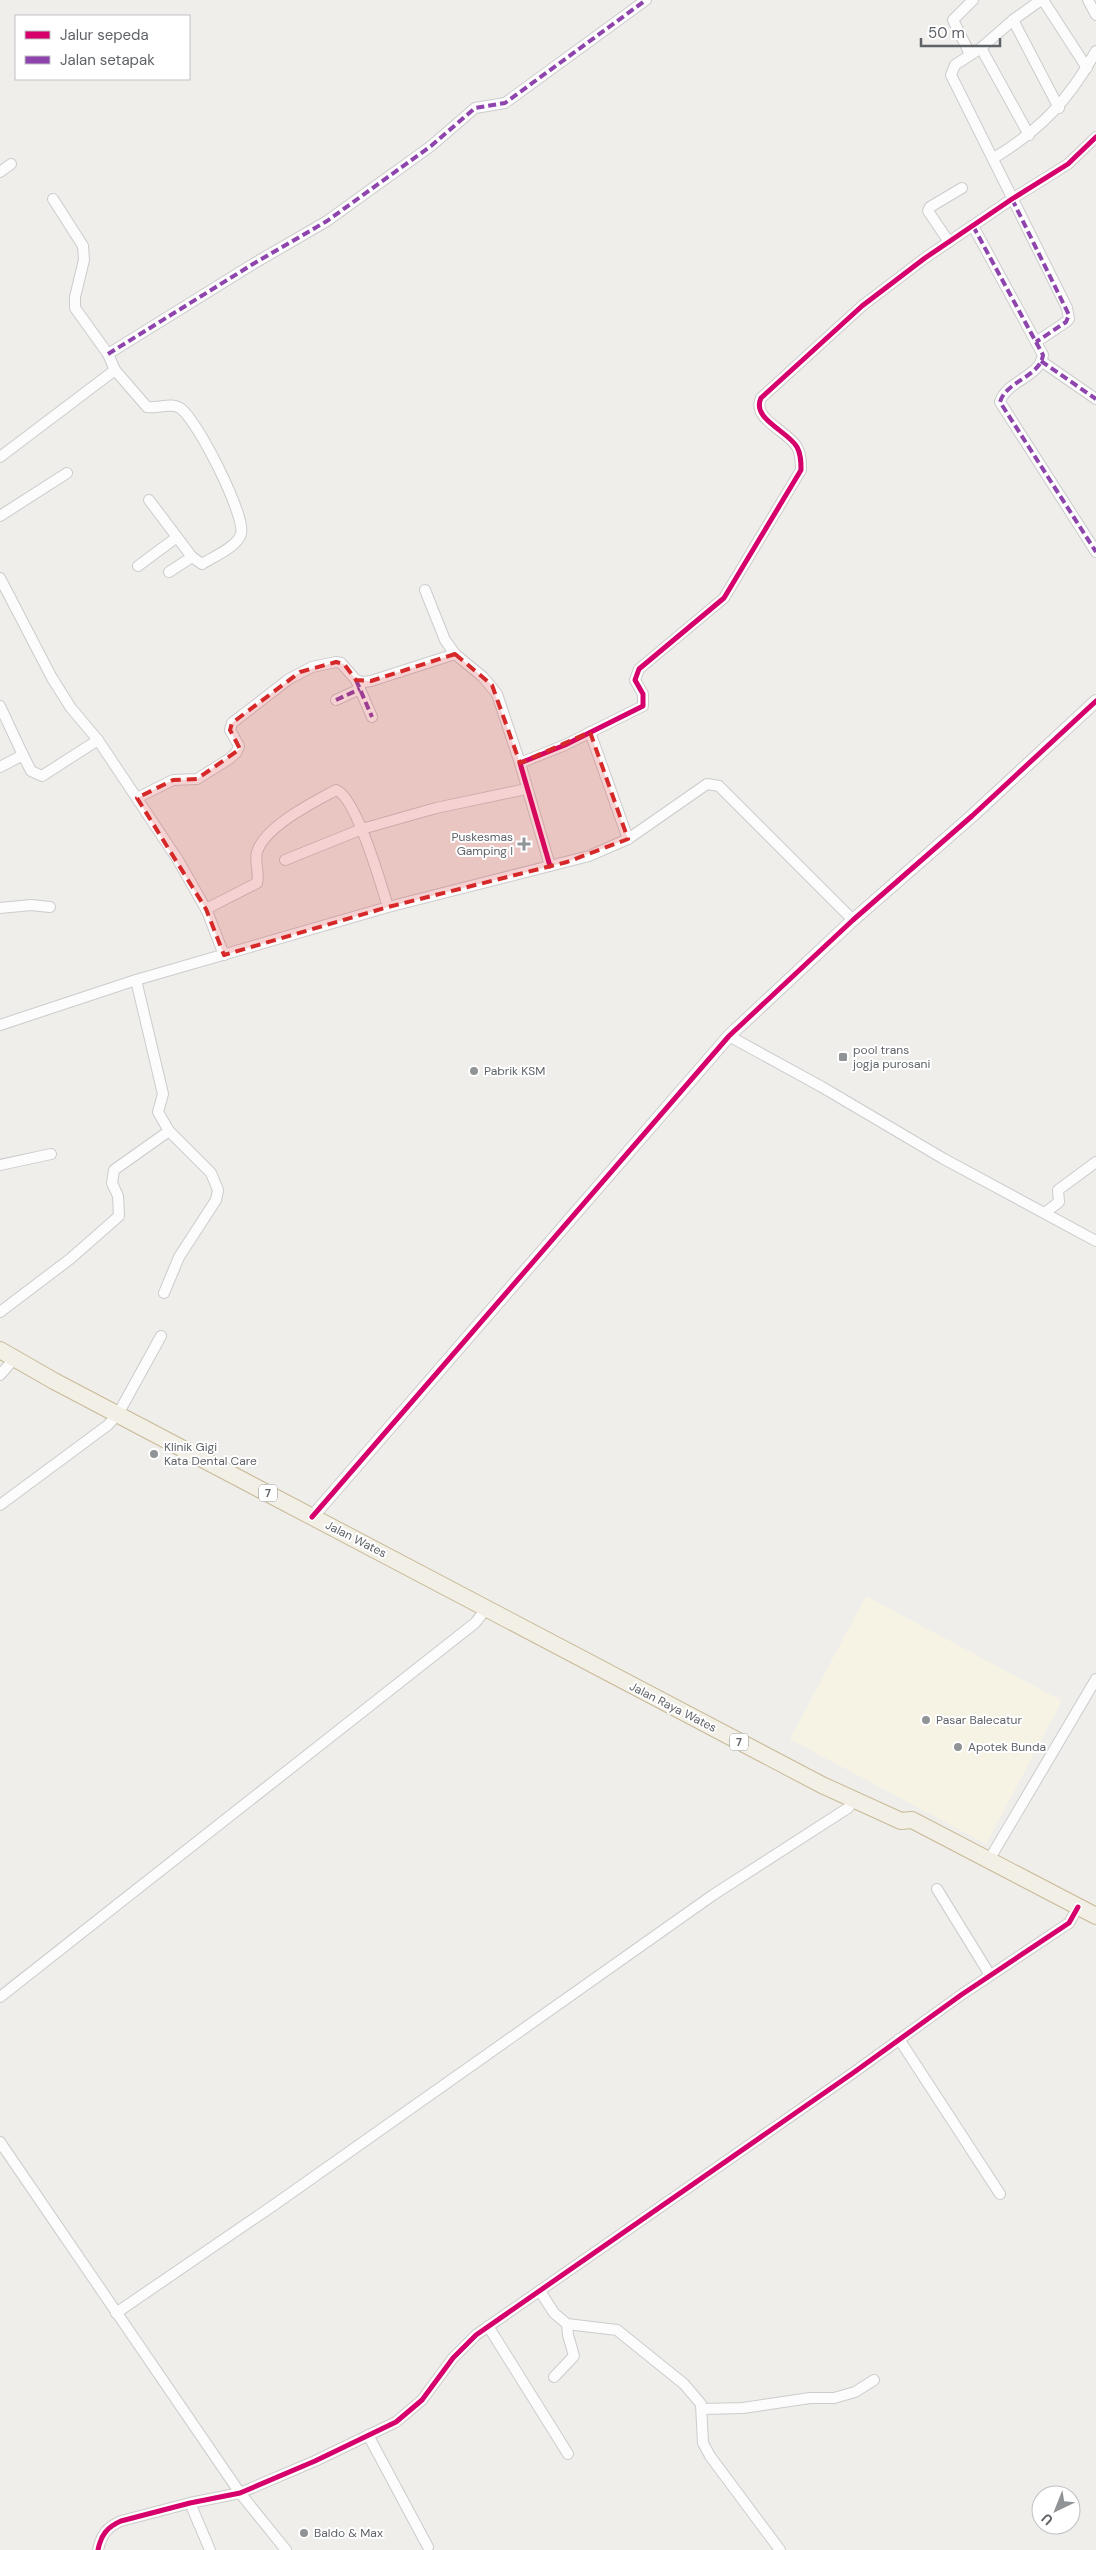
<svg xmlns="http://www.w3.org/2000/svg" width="1096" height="2550" font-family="'DM Sans',sans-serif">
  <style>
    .commercial { fill: #f7f3e4 }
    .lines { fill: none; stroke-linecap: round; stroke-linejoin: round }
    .minor-casing { stroke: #cbcccc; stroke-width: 12 }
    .tertiary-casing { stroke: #cbcccc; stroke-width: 14 }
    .trunk-casing { stroke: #c8b996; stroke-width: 18 }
    .minor { stroke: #fdfcfc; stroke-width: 10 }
    .tertiary { stroke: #fdfcfc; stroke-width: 12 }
    .trunk { stroke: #f2f0e6; stroke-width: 16 }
    .quiet { stroke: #8e44ad; stroke-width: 4; stroke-dasharray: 8 4; stroke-linecap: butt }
    .cycleway-casing { stroke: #fff; stroke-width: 8 }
    .cycleway { stroke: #d6006c; stroke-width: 5 }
    .marked { fill: #d62828; fill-opacity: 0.2; stroke: #d62828; stroke-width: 4; stroke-dasharray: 10 6; stroke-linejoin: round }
    .poi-dot { fill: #919496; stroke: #fff; stroke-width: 2 }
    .labels { text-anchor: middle; stroke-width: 4; stroke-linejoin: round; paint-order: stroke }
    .shield { fill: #fff; stroke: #8f9295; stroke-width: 1 }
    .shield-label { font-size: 11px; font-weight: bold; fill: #5f6368 }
    .poi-label { font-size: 12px; fill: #5f6368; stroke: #fff; text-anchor: start }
    .street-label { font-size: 12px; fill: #5f6368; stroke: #fff }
  </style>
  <rect width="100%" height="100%" fill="#efeeea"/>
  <path class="commercial" d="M866 1596 1062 1701 986 1844 790 1739Z"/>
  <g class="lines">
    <g class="minor-casing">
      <g id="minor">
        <path d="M1043 0 1087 68"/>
        <path d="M1088 0 1096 15"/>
        <path d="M1013 20 1059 108"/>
        <path d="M981 48 1029 135"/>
        <path d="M970 54 953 20 973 0"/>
        <path d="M994 158C1041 129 1069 100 1096 51"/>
        <path d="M0 172 11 164"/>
        <path d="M53 199 83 246 84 260 75 297V308L108 354 115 370 147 407C157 409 171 402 180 408 197 419 246 516 241 534 237 547 213 557 202 564L192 557 169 572"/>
        <path d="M973 226 1043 355C1040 377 1006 381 1000 402L1096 552"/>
        <path d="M949 242 928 211 930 207 962 188"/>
        <path d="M1036 342 1066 322 1069 319 1067 308 951 75 955 65 981 48 1013 20 1041 0"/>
        <path d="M108 354 253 264 327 221 431 146 475 108 505 103 646 0"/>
        <path d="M1041 361 1096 399"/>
        <path d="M0 457 115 370"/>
        <path d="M149 500 192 557"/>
        <path d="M0 516 67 473"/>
        <path d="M138 566 177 537"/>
        <path d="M0 578 52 678 71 708 98 740 178 860 207 911 224 955"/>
        <path d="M425 590 445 640 455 654 483 677 497 694 520 763"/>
        <path d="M356 680 372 717"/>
        <path d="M336 700 360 689"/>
        <path d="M0 706 23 755"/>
        <path d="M590 732 628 839"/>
        <path d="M0 767 23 755 31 771 42 776 98 740"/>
        <path d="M137 798 173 780 197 779 229 759 236 753 239 746 230 730 232 723 289 679 312 667 336 662 341 663 356 680 363 682 371 681 455 654"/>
        <path d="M285 860 362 829 436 808 526 789"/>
        <path d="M550 866 520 763 565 745 643 706V694L635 680 639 669 724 598 801 470C801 462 801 454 797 447 788 431 751 419 761 398L862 306 925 258 1012 199 1068 164 1096 137"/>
        <path d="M0 908 31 905 50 907"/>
        <path d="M206 909 257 883C260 873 254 862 257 852 265 826 314 802 336 790 356 797 381 884 388 907"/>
        <path d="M0 1025 136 980 388 907 589 856 628 839 707 784 719 786 853 920"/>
        <path d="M729 1036 822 1087 944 1159 1096 1241"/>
        <path d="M0 1165 51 1154"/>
        <path d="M1046 1212 1059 1202 1058 1190 1096 1162"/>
        <path d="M164 1293 179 1257 216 1200 218 1190 211 1173 169 1131"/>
        <path d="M0 1312 70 1259 119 1216 118 1196 112 1183 114 1170 169 1131 158 1112 163 1094 136 980"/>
        <path d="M0 1375 14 1359"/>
        <path d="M0 1505 108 1425 118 1414 161 1336"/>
        <path d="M989 1860 1096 1679"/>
        <path d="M937 1889 990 1975"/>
        <path d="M0 1997 475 1623 486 1609"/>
        <path d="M899 2039 1000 2194"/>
        <path d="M0 2142 240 2493 286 2550"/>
        <path d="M540 2291 554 2313 567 2324 617 2330 684 2384 701 2404 703 2443 710 2456 780 2550"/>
        <path d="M116 2313 274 2205 713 1895 848 1808 854 1800"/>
        <path d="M488 2326 568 2454"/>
        <path d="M554 2377 574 2356 568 2335 567 2324"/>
        <path d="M702 2409 743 2408 810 2398H834L855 2392 874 2380"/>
        <path d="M368 2435 428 2547"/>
        <path d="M190 2503 210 2550"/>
        <path d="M98 2550C101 2535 107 2527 121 2521L190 2503 240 2493 315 2461 396 2422 422 2400 453 2358 476 2335 853 2073 961 1995 1069 1923 1078 1907"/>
      </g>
    </g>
    <g class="tertiary-casing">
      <path id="tertiary" d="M312 1517 729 1036 853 920 972 816 1096 701"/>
    </g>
    <g class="trunk-casing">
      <path id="trunk" d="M0 1350 54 1381 822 1785 901 1821 912 1820 1096 1916"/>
    </g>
    <use href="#minor" class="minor"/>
    <use href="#tertiary" class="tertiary"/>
    <use href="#trunk" class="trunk"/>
    <g class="quiet">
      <path d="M1012 199 1069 315 1066 322 1036 342"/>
      <path d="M973 226 1043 355C1040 377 1006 381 1000 402L1096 552"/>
      <path d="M108 354 253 264 327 221 431 146 475 108 505 103 646 0"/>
      <path d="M1041 361 1096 399"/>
      <path d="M356 680 372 717"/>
      <path d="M336 700 360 689"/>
    </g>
    <g class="cycleway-casing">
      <g id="cycleway">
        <path d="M550 866 520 763 565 745 643 706V694L635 680 639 669 724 598 801 470C801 462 801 454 797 447 788 431 751 419 761 398L862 306 925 258 1012 199 1068 164 1096 137"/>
        <path d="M312 1517 729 1036 853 920 972 816 1096 701"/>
        <path d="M98 2550C101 2535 107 2527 121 2521L190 2503 240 2493 315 2461 396 2422 422 2400 453 2358 476 2335 853 2073 961 1995 1069 1923 1078 1907"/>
      </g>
    </g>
    <use href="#cycleway" class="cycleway"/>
  </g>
  <path class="marked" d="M455 654 492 685 520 763 590 732 628 839 567 862 388 907 224 955 206 909 137 798 173 780 197 779 240 749 230 730 232 723 300 672 336 662 344 664 356 680 371 681Z"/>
  <g class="poi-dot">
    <path d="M521.5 836.5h5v5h5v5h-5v5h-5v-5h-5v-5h5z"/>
    <rect x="838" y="1052" width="10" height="10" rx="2.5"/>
    <circle cx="474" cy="1071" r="5"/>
    <circle cx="154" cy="1454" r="5"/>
    <circle cx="926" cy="1720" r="5"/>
    <circle cx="958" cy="1747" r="5"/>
    <circle cx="304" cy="2533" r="5"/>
  </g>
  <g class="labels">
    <g class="shield">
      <rect x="259" y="1484.5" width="18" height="17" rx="4"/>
      <rect x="730" y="1733.5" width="18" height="17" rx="4"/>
    </g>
    <g class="shield-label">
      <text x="268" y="1497">7</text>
      <text x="739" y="1746">7</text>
    </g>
    <g class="poi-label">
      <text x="513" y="841" text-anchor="end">Puskesmas<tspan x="513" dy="14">Gamping I</tspan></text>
      <text x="853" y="1054">pool trans<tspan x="853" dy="14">jogja purosani</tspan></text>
      <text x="484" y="1075">Pabrik KSM</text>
      <text x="164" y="1451">Klinik Gigi<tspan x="164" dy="14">Kata Dental Care</tspan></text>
      <text x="936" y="1724">Pasar Balecatur</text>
      <text x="968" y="1751">Apotek Bunda</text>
      <text x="314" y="2537">Baldo &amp; Max</text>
    </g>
    <g class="street-label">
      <text transform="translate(356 1539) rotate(27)" y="4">Jalan Wates</text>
      <text transform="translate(673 1707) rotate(27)" y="4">Jalan Raya Wates</text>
    </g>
  </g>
  <rect x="15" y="15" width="175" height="65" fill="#ffffff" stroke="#bfc1c3"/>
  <rect x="25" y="31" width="25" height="8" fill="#d6006c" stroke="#bfc1c3"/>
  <text x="60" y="40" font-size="15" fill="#5f6368">Jalur sepeda</text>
  <rect x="25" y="56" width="25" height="8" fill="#8e44ad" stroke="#bfc1c3"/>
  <text x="60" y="65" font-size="15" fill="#5f6368">Jalan setapak</text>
  <g transform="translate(1056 2510) rotate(223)"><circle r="24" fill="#ffffff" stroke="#bfc1c3"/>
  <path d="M0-4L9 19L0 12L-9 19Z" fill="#919496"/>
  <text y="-8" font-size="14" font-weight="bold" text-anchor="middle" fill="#5f6368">U</text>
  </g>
  <path d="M921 38v8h79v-8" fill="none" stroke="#5f6368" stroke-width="2.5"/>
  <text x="928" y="38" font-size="15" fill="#5f6368" stroke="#ffffff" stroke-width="4" paint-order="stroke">50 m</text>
</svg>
